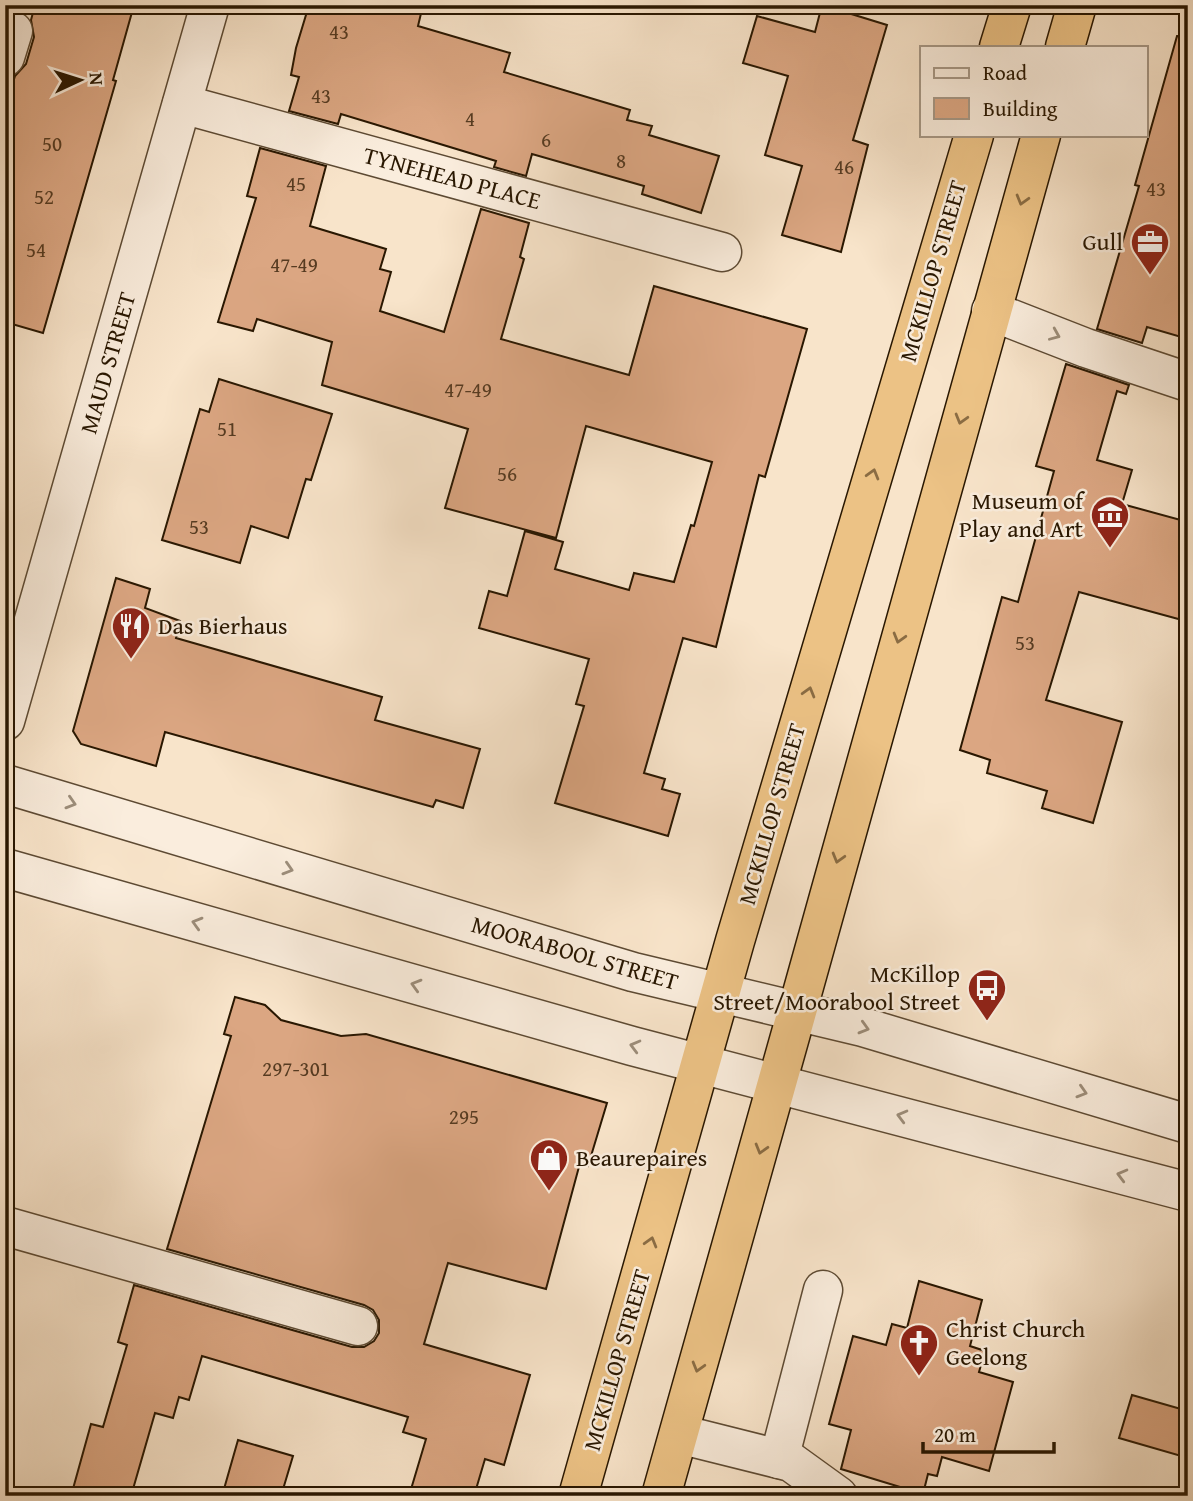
<svg xmlns="http://www.w3.org/2000/svg" width="1193" height="1501" font-family="'Gentium Book Plus',serif">
  <style>
    .building { fill: #dba682; stroke: #291701; stroke-width: 2 }
    .lines { fill: none; stroke-linecap: round; stroke-linejoin: round }
    .minor-casing { stroke: #5d4a33; stroke-width: 41 }
    .highway-casing { stroke: #291701; stroke-width: 41 }
    .minor { stroke: #faeddd; stroke-width: 38 }
    .highway { stroke: #ecc285; stroke-width: 38 }
    .oneway { stroke: #8a6c43 }
    .oneway2 { stroke: #9c8d7a }
    .labels { text-anchor: middle; stroke-width: 5; stroke-linejoin: round; paint-order: stroke }
    .number-label { font-size: 21px; fill: #563b21 }
    .street-label { font-size: 24px; fill: #291701; stroke: #faeddd }
    .poi-label { font-size: 24px; fill: #291701; stroke: #faeddd; text-anchor: end }
  </style>
  <rect width="100%" height="100%" fill="#f8e4ca"/>
  <filter id="stains"><feTurbulence type="fractalNoise" baseFrequency=".00286" numOctaves="4"/><feColorMatrix values="0 0 0 0 .2 0 0 0 0 .09 0 0 0 0 .02 0 0 0 .5 -.17"/></filter>
  <radialGradient id="worn" r=".72"><stop offset=".6" stop-color="#630" stop-opacity="0"/><stop offset="1" stop-color="#630" stop-opacity=".3"/></radialGradient>
  <g class="building">
    <path d="M35 5H134L113 80 116 81 43 333 5 322V108L15 76 26 64 34 37 31 20Z"/>
    <path d="M309 5H423L418 26 510 53 504 72 630 110 627 120 652 126 649 135 719 156 701 213 642 194 644 186 532 154 526 176 494 167 496 161 341 114 338 124 289 111 299 77 291 75 296 48Z"/>
    <path d="M822 5 887 25 853 140 868 145 841 252 782 235 802 166 765 155 788 76 743 63 757 16 815 32Z"/>
    <path d="M1177 36 1188 37V339L1147 327 1142 343 1097 329 1139 186 1135 185Z"/>
    <path d="M260 148 326 166 310 226 386 249 380 269 391 272 380 311 444 332 481 209 529 223 520 257 524 259 501 339 629 375 654 286 807 329 765 477 759 475 716 647 683 638 644 773 665 779 662 789 680 794 668 836 555 803 584 706 576 704 589 659 479 628 489 591 507 596 525 531 563 542 555 569 629 590 634 573 674 582 691 525 694 526 712 462 586 426 556 538 445 508 468 429 322 385 332 342 257 319 253 331 218 322 256 198 247 196Z"/>
    <path d="M1066 364 1129 385 1126 394 1117 391 1097 460 1132 470 1122 504 1188 522V595L1182 620 1079 592 1046 700 1122 722 1093 823 1042 808 1047 791 987 773 990 760 960 750 1002 597 1018 602 1054 471 1036 466Z"/>
    <path d="M219 379 332 414 311 480 306 479 288 538 251 526 240 563 162 540 200 409 209 412Z"/>
    <path d="M116 578 150 589 145 608 180 621 176 638 382 697 375 720 480 749 463 808 436 800 433 807 165 732 156 766 81 744 73 731Z"/>
    <path d="M235 997 265 1005 281 1020 341 1036 366 1034 607 1103 588 1166 580 1163 546 1289 448 1263 424 1344 530 1375 504 1465 485 1459 474 1496H409L426 1439 403 1432 408 1417 202 1356 189 1400 179 1397 173 1418 155 1413 131 1496H71L91 1424 103 1427 127 1345 118 1342 134 1285 352 1347H364L374 1341 379 1333V1320L373 1310 364 1305 167 1249 231 1036 224 1034Z"/>
    <path d="M919 1281 982 1300 970 1346 985 1351 979 1372 1013 1382 989 1471 942 1457 937 1476 928 1474 923 1494 841 1469 851 1430 829 1424 853 1336 886 1345 892 1324 907 1328Z"/>
    <path d="M1132 1395 1188 1411V1458L1119 1438Z"/>
    <path d="M238 1440 293 1456 281 1496H222Z"/>
  </g>
  <g class="lines">
    <g class="minor-casing">
      <g id="minor">
        <path d="M5 57 13 31"/>
        <path d="M182 104 722 252"/>
        <path d="M991 311 1086 348 1188 382"/>
        <path d="M5 721 210 5"/>
        <path d="M5 784 633 972 863 1027 1188 1124"/>
        <path d="M5 868 632 1046 1188 1192"/>
        <path d="M5 1226 358 1326"/>
        <path d="M679 1434 791 1462 838 1496"/>
        <path d="M779 1459 823 1290"/>
      </g>
    </g>
    <g class="highway-casing">
      <g id="highway">
        <path d="M999 47 1012 5"/>
        <path d="M1065 47 1077 5"/>
        <path d="M578 1496 735 941 974 135"/>
        <path d="M661 1496C790 1043 913 588 1041 135"/>
      </g>
    </g>
    <use href="#minor" class="minor"/>
    <use href="#highway" class="highway"/>
  </g>
  <defs><path id="oneway-chevron" d="M-2-3.5L2.5 0L-2 3.5" fill="none" stroke-width="1.6" stroke-linecap="round" stroke-linejoin="round" transform="scale(1.75)"/></defs>
  <g class="oneway">
    <use href="#oneway-chevron" transform="translate(1022 200) rotate(106)"/>
    <use href="#oneway-chevron" transform="translate(961 419) rotate(106)"/>
    <use href="#oneway-chevron" transform="translate(873 474) rotate(-74)"/>
    <use href="#oneway-chevron" transform="translate(899 638) rotate(106)"/>
    <use href="#oneway-chevron" transform="translate(809 692) rotate(-74)"/>
    <use href="#oneway-chevron" transform="translate(838 858) rotate(106)"/>
    <use href="#oneway-chevron" transform="translate(761 1149) rotate(106)"/>
    <use href="#oneway-chevron" transform="translate(651 1242) rotate(-74)"/>
    <use href="#oneway-chevron" transform="translate(698 1367) rotate(106)"/>
  </g>
  <g class="oneway2">
    <use href="#oneway-chevron" transform="translate(1055 335) rotate(23)"/>
    <use href="#oneway-chevron" transform="translate(71 803) rotate(17)"/>
    <use href="#oneway-chevron" transform="translate(288 869) rotate(17)"/>
    <use href="#oneway-chevron" transform="translate(197 923) rotate(-164)"/>
    <use href="#oneway-chevron" transform="translate(416 985) rotate(-164)"/>
    <use href="#oneway-chevron" transform="translate(864 1028) rotate(16)"/>
    <use href="#oneway-chevron" transform="translate(635 1046) rotate(-165)"/>
    <use href="#oneway-chevron" transform="translate(1082 1092) rotate(17)"/>
    <use href="#oneway-chevron" transform="translate(902 1116) rotate(-165)"/>
    <use href="#oneway-chevron" transform="translate(1122 1175) rotate(-165)"/>
  </g>
  <defs>
    <g id="office-pin" transform="scale(2.0125)"><path d="M0 17L-7.5 6A9.5 9.5 0 1 1 7.5 6Z" fill="#8f2418" stroke="#faeddd"/><path d="M-6-3h4V-5.5h4V-3h4V5H-6ZM-1-4.5V-3h2v-1.5ZM-6 0V1H6V0Z" fill="#fff"/></g>
    <g id="museum-pin" transform="scale(2.0125)"><path d="M0 17L-7.5 6A9.5 9.5 0 1 1 7.5 6Z" fill="#8f2418" stroke="#faeddd"/><path d="M0-6L6-3V-2H-6V-3ZM-5-1h2V3h-2ZM-1-1h2V3h-2ZM3-1h2V3H3ZM-6 4H6V6H-6Z" fill="#fff"/></g>
    <g id="restaurant-pin" transform="scale(2.0125)"><path d="M0 17L-7.5 6A9.5 9.5 0 1 1 7.5 6Z" fill="#8f2418" stroke="#faeddd"/><path d="M-5-6h1v4h1v-4h1v4h1v-4h1v5L-1.5 .5V6h-2V.5L-5-1ZM5-6V6H3V1.5H1.5Q1.5-4 5-6Z" fill="#fff"/></g>
    <g id="bus-pin" transform="scale(2.0125)"><path d="M0 17L-7.5 6A9.5 9.5 0 1 1 7.5 6Z" fill="#8f2418" stroke="#faeddd"/><path d="M-5-6H5V4H4V6H2V4H-2V6H-4V4H-5ZM-3.5-4V0h7V-4ZM-3.5 1.2v1.5H-2V1.2ZM2 1.2v1.5H3.5V1.2Z" fill="#fff"/></g>
    <g id="shop-pin" transform="scale(2.0125)"><path d="M0 17L-7.5 6A9.5 9.5 0 1 1 7.5 6Z" fill="#8f2418" stroke="#faeddd"/><path d="M-5-2.5h2.3a2.7 3.5 0 0 1 5.4 0H5L5.5 6h-11ZM-1.5-2.5h3a1.5 2.3 0 0 0-3 0Z" fill="#fff"/></g>
    <g id="church-pin" transform="scale(2.0125)"><path d="M0 17L-7.5 6A9.5 9.5 0 1 1 7.5 6Z" fill="#8f2418" stroke="#faeddd"/><path d="M-1.2-6h2.4v3.5h3.3v2.4h-3.3V6h-2.4V-.1h-3.3v-2.4h3.3Z" fill="#fff"/></g>
  </defs>
  <g fill-rule="evenodd">
    <use href="#office-pin" x="1150" y="242"/>
    <use href="#museum-pin" x="1110" y="515"/>
    <use href="#restaurant-pin" x="131" y="626"/>
    <use href="#bus-pin" x="987" y="988"/>
    <use href="#shop-pin" x="549" y="1158"/>
    <use href="#church-pin" x="919" y="1343"/>
  </g>
  <g class="labels">
    <g class="number-label">
      <text x="339" y="39">43</text>
      <text x="321" y="103">43</text>
      <text x="470" y="126">4</text>
      <text x="546" y="147">6</text>
      <text x="52" y="151">50</text>
      <text x="621" y="168">8</text>
      <text x="844" y="174">46</text>
      <text x="296" y="191">45</text>
      <text x="1156" y="196">43</text>
      <text x="44" y="204">52</text>
      <text x="36" y="257">54</text>
      <text x="294" y="272">47-49</text>
      <text x="468" y="397">47-49</text>
      <text x="227" y="436">51</text>
      <text x="507" y="481">56</text>
      <text x="199" y="534">53</text>
      <text x="1025" y="650">53</text>
      <text x="296" y="1076">297-301</text>
      <text x="464" y="1124">295</text>
    </g>
    <g class="street-label">
      <text transform="translate(452 178) rotate(15)" y="8">TYNEHEAD PLACE</text>
      <text transform="translate(933 271) rotate(-74)" y="8">MCKILLOP STREET</text>
      <text transform="translate(108 363) rotate(-74)" y="8">MAUD STREET</text>
      <text transform="translate(772 814) rotate(-74)" y="8">MCKILLOP STREET</text>
      <text transform="translate(575 953) rotate(16)" y="8">MOORABOOL STREET</text>
      <text transform="translate(617 1360) rotate(-74)" y="8">MCKILLOP STREET</text>
    </g>
    <g class="poi-label">
      <text x="1123" y="250">Gull</text>
      <text x="1083" y="509">Museum of<tspan x="1083" dy="28">Play and Art</tspan></text>
      <text x="158" y="634" text-anchor="start">Das Bierhaus</text>
      <text x="960" y="982">McKillop<tspan x="960" dy="28">Street/Moorabool Street</tspan></text>
      <text x="576" y="1166" text-anchor="start">Beaurepaires</text>
      <text x="946" y="1337" text-anchor="start">Christ Church<tspan x="946" dy="28">Geelong</tspan></text>
    </g>
  </g>
  <rect width="1193" height="1501" fill="none" stroke="#f8e4ca" stroke-width="28"/>
  <rect x="7" y="7" width="1179" height="1487" fill="none" stroke="#291701" stroke-width="3.5"/>
  <rect x="14" y="14" width="1165" height="1473" fill="none" stroke="#291701" stroke-width="2"/>
  <rect x="920" y="46" width="228" height="91" fill="#faeddd" stroke="#a69785" stroke-width="2"/>
  <rect x="934" y="68" width="35" height="10" fill="#faeddd" stroke="#a69785" stroke-width="2"/>
  <text x="983" y="80" font-size="21" fill="#291701">Road</text>
  <rect x="934" y="98" width="35" height="21" fill="#dba682" stroke="#a69785" stroke-width="2"/>
  <text x="983" y="116" font-size="21" fill="#291701">Building</text>
  <g transform="translate(80 80) rotate(86)" stroke="#faeddd" stroke-width="5" paint-order="stroke">
  <path d="M0-5L12 26L0 18L-12 26Z" fill="#291701"/>
  <text y="-10" font-size="19" font-weight="bold" text-anchor="middle" fill="#291701">N</text>
  </g>
  <path d="M923 1442v10h131v-10" fill="none" stroke="#291701" stroke-width="3.5"/>
  <text x="934" y="1442" font-size="21" fill="#291701" stroke="#faeddd" stroke-width="5" paint-order="stroke">20 m</text>
  <rect width="100%" height="100%" filter="url(#stains)"/>
  <rect width="100%" height="100%" fill="url(#worn)"/>
</svg>
